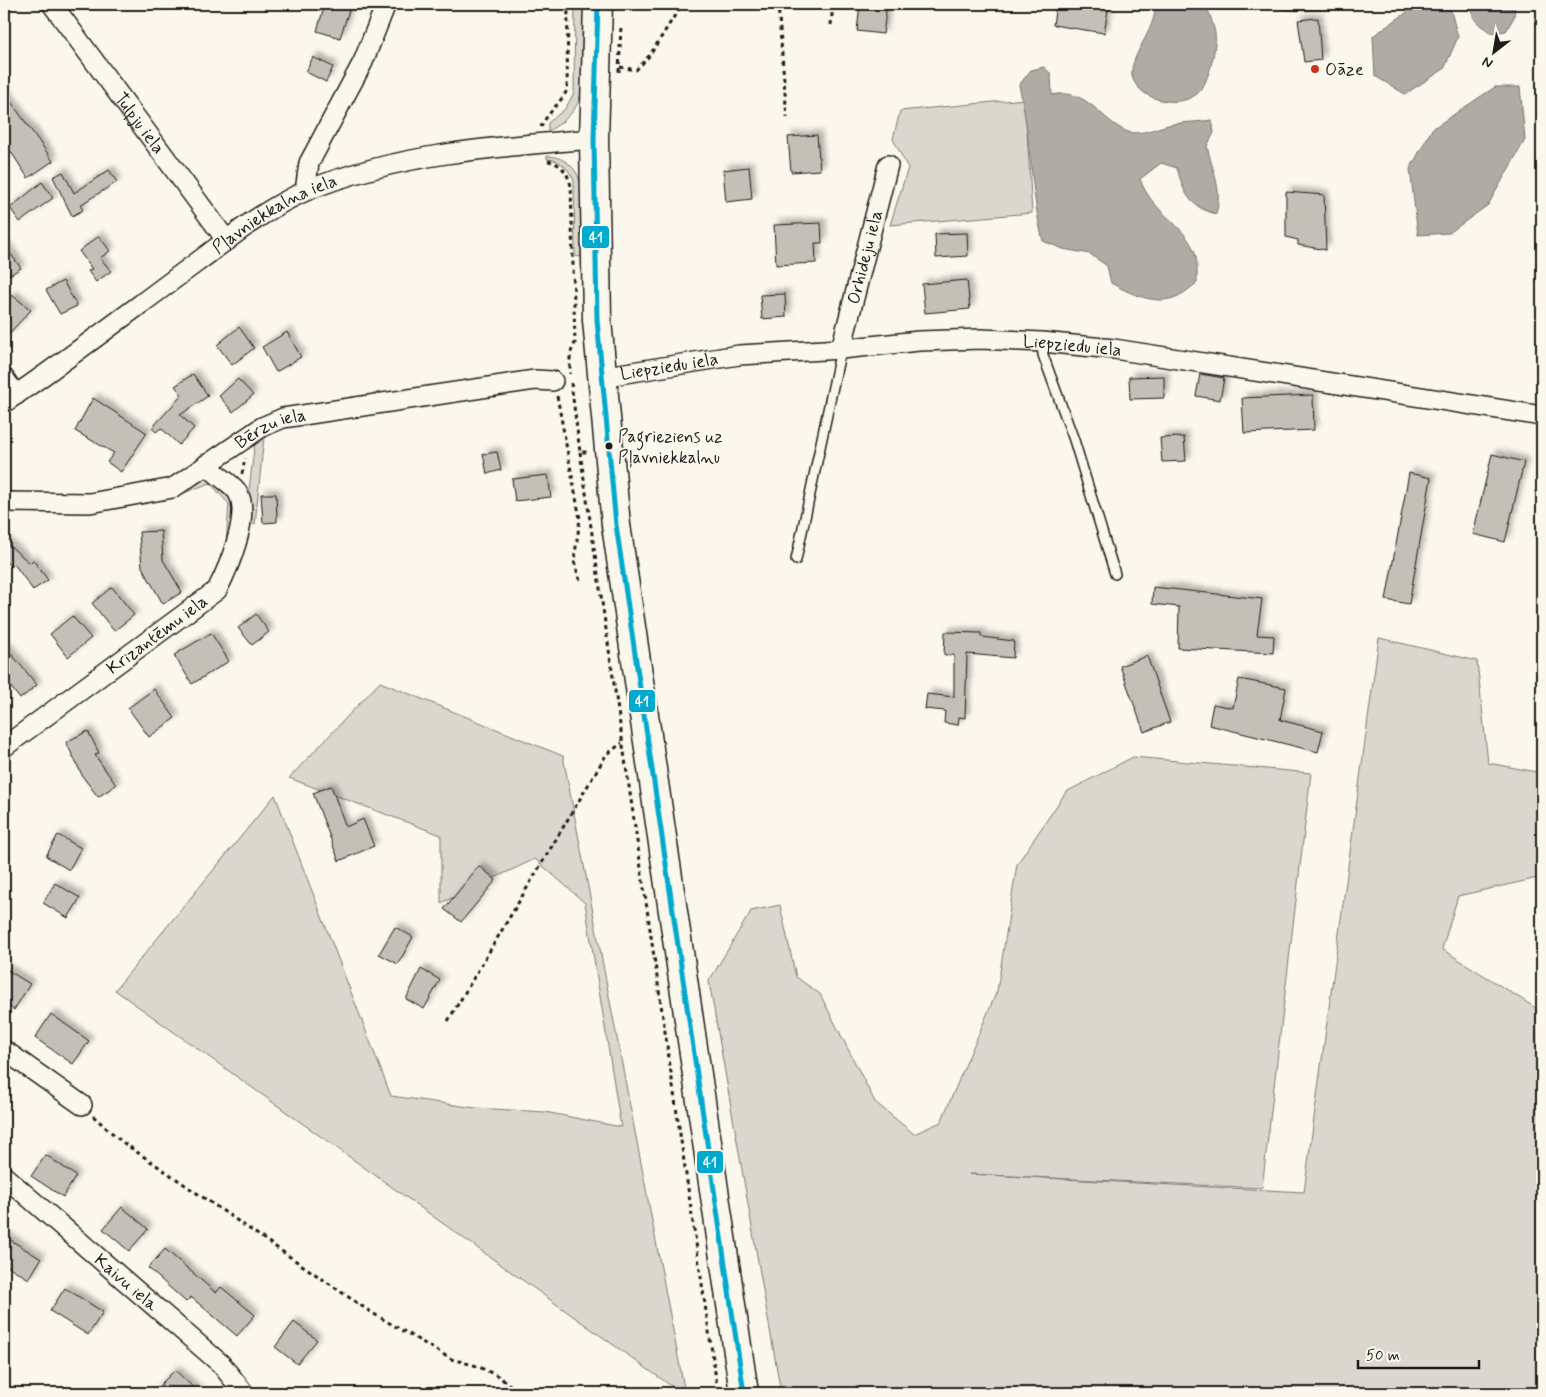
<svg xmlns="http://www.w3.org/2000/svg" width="1546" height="1397" font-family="Mynerve,sans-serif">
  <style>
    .green { fill: #dad7ce; stroke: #7b7a75 }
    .water { fill: #afaca5; stroke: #74726e }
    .building { fill: #c3c0b8; stroke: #1c1c1c; filter: url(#shadow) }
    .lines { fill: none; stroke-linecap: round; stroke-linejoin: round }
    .service-casing { stroke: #1c1c1c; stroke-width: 12 }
    .minor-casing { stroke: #1c1c1c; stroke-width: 22 }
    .primary-casing { stroke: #1c1c1c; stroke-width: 31 }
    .path { stroke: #1c1c1c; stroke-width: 3; stroke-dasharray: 4 4; stroke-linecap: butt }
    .service { stroke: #fbf7ec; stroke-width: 9 }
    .minor { stroke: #fbf7ec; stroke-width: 19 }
    .primary { stroke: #fbf7ec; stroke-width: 28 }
    .bus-1-casing { stroke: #fbf7ec; stroke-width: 9 }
    .bus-1 { stroke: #00a9ce; stroke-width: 5 }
    .poi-dot { fill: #c8321e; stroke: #fbf7ec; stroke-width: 2 }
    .bus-dot { fill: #1c1c1c; stroke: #fbf7ec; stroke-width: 2 }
    .labels { text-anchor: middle; stroke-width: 4; stroke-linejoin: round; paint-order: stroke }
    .bus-label { font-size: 17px; fill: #1c1c1c; stroke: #fbf7ec; text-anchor: start }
    .poi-label { font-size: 18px; fill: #1c1c1c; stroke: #fbf7ec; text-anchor: start }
    .street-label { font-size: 18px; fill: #1c1c1c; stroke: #fbf7ec }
    .line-badge { stroke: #fbf7ec; stroke-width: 2 }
    .badge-label { font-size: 14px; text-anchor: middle; font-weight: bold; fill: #fff }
  </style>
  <defs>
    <filter id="shadow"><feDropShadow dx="4.5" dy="-4.5" stdDeviation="2.5" flood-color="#0004"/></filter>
  </defs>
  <rect width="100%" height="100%" fill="#fbf7ec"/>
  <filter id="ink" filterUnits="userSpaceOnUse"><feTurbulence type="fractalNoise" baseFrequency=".02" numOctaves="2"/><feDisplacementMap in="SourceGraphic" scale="10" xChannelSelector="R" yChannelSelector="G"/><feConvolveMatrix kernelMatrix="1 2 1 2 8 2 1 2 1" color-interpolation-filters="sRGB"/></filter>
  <g filter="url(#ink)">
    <g class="green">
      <path d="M575 4H584L582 90C578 110 566 121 548 131V123L565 109 574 93Z"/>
      <path d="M1025 99 1032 213 890 225 908 168 893 139 900 111Z"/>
      <path d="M547 156C561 156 575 165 579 179 584 192 581 240 581 257L575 256 574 180C568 169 561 159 547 159Z"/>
      <path d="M264 437 255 524 245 523 255 441Z"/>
      <path d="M209 478 229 492 233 506 231 543H226L229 504 210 483 163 501 161 497 200 479Z"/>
      <path d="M1379 638 1477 661 1488 763 1542 773V877L1458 896 1442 949 1542 1012V1393H781L709 981 751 911 780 905 796 977 820 994 875 1102 914 1134 941 1122 997 991 1017 864 1066 792 1133 757 1311 773 1262 1188 969 1174 1304 1192Z"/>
      <path d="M380 682 563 756 685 1393H681L115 990 275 795 391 1096 476 1108 545 1112 621 1127 585 903 535 859 441 903V835L289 778Z"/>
    </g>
    <g class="water">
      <path d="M1155 4H1206C1209 13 1213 23 1215 33 1217 46 1209 82 1199 92 1182 109 1142 102 1133 79 1125 60 1158 29 1155 4Z"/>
      <path d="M1266 4H1370C1343 6 1289 17 1266 4Z"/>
      <path d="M1434 4H1449L1458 37 1444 69 1405 94 1375 76 1373 36 1413 8Z"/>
      <path d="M1472 4H1515L1514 17 1506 31 1492 33C1479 25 1470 20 1472 4Z"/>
      <path d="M1044 67 1051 74 1052 95C1088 87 1100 121 1128 132 1142 136 1160 126 1173 124 1186 122 1199 122 1212 120L1214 133 1207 146C1212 170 1223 189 1216 214 1188 206 1184 193 1177 168L1161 163 1140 179C1151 211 1180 221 1193 248 1198 258 1197 271 1197 283 1191 287 1185 293 1178 296 1157 307 1129 293 1111 283L1107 266 1090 254 1063 249 1043 241C1030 190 1031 136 1019 85L1031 70Z"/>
      <path d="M1495 87H1520L1525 140 1488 205 1449 233 1418 235 1410 169 1432 129Z"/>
    </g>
    <g class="building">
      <path d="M325 4H351L340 38 317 31Z"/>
      <path d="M860 4H887L883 34 857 31Z"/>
      <path d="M1056 4H1109L1104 33 1053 25Z"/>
      <path d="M1318 18 1321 60 1304 62 1298 20Z"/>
      <path d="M313 57 333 67 326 82 306 72Z"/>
      <path d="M4 92 53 161 28 178 4 141Z"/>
      <path d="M817 135 820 170 791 172 788 137Z"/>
      <path d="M749 167 752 199 726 202 723 170Z"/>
      <path d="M109 170 117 182 80 205 83 210 72 216 53 177 63 172 74 193Z"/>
      <path d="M42 182 53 198 20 222 10 208Z"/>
      <path d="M1286 192 1324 195 1326 250 1298 245V240L1286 237Z"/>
      <path d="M821 223 822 243H815L816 263 776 265 774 225Z"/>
      <path d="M967 233 968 256 936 258 935 234Z"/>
      <path d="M99 236 110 251 100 258 111 271 96 282 88 271 92 269 79 251Z"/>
      <path d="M4 245 21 268 10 275 4 267Z"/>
      <path d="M967 280 970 309 925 313 922 284Z"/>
      <path d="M63 281 77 306 60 314 46 290Z"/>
      <path d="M785 294 786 317 762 319 760 295Z"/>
      <path d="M12 295 31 310 4 339V305Z"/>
      <path d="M239 327 254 348 232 365 217 345Z"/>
      <path d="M287 332 301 357 276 372 262 347Z"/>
      <path d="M193 374 208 396 180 415 194 428 179 445 161 428 156 432 152 428 182 395 175 386Z"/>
      <path d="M1200 374 1224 378 1220 400 1196 396Z"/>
      <path d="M1164 376V398L1130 399 1129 377Z"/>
      <path d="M238 379 253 395 233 412 219 396Z"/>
      <path d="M1313 395 1314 430 1244 433 1242 398Z"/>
      <path d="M93 398 147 433 121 472 107 462 114 453 75 431Z"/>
      <path d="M1184 437 1186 461 1162 462 1160 438Z"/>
      <path d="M497 452 501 470 487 474 483 454Z"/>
      <path d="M1492 454 1524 462 1505 542 1473 534Z"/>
      <path d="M1409 473 1431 478 1409 604 1386 600Z"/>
      <path d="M548 475 551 497 515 501 512 479Z"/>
      <path d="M261 494H276L277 522 263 523Z"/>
      <path d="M161 531 163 560 182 592 163 604 142 567 139 532Z"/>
      <path d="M4 541 30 563 33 560 48 580 33 590 14 564 11 567 4 560Z"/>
      <path d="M112 587 134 615 114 631 92 603Z"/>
      <path d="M1153 587 1262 599 1257 635 1274 636 1273 653 1178 648 1179 607 1152 604Z"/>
      <path d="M256 614 269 632 252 645 238 628Z"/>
      <path d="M72 616 91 638 68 657 50 634Z"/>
      <path d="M945 632 981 633V637L1014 641 1013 658 967 654 965 718 959 717 958 725 944 723 945 711 925 709 927 694 954 697V655H944Z"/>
      <path d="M211 633 229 661 192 684 174 655Z"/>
      <path d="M4 645 37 685 20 699 4 678Z"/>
      <path d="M1147 656 1170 722 1144 732 1120 666Z"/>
      <path d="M1239 679 1286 688 1280 720 1323 731 1318 752 1209 725 1213 704 1233 708Z"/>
      <path d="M154 689 175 718 149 737 128 708Z"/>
      <path d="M88 731 99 753 95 755 116 785 98 797 83 777 66 742Z"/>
      <path d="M331 786 346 827 363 819 374 846 339 861 313 793Z"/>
      <path d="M58 835 81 848 69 870 46 856Z"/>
      <path d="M479 866 496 880 461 922 444 909Z"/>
      <path d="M55 883 80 898 68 918 43 903Z"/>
      <path d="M395 927 413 937 398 964 379 954Z"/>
      <path d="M4 968 30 984 14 1010 4 1003Z"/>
      <path d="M421 969 440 980 424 1009 406 999Z"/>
      <path d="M51 1014 89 1041 73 1064 35 1038Z"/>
      <path d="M46 1155 76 1176 63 1197 31 1176Z"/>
      <path d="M122 1207 148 1229 129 1251 103 1229Z"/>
      <path d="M4 1236 41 1259 29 1279 4 1264Z"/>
      <path d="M165 1249 216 1293 221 1287 255 1315 237 1336 191 1297 186 1302 148 1268Z"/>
      <path d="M65 1288 103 1312 88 1335 50 1311Z"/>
      <path d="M294 1322 317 1340 297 1364 275 1347Z"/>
      <path d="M175 1370 199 1393H152Z"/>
    </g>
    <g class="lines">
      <g class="service-casing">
        <g id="service">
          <path d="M1042 342 1043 355 1074 440 1115 574"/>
          <path d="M796 560 841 349"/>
        </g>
      </g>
      <g class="minor-casing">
        <g id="minor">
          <path id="s1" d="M52 4 227 241"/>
          <path d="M305 191 309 163 363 62 386 4"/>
          <path id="s2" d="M841 349 888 165"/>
          <path id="s3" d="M600 377 739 355 841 349 919 341 981 339 1042 342 1114 349 1542 416"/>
          <path d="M4 378 16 395"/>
          <path id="s4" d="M4 403C69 359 132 310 196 263 230 238 266 208 306 191 394 154 500 146 594 139"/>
          <path id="s5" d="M4 502 90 503 173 488 262 427 283 418 535 380 553 381"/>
          <path id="s6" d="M4 747 217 590C228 569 251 515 238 493 233 483 215 476 207 464"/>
          <path d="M4 1050 82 1105"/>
          <path id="s7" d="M4 1176 221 1364 244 1393"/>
        </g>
      </g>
      <g class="primary-casing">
        <path id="primary" d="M598 4 594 139 597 320 616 525 744 1393"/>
      </g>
      <g class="path">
        <path d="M778 4 787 118"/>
        <path d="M831 25 833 4"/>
        <path d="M620 67 636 70 650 55 682 4"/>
        <path d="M619 72 621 25"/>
        <path d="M541 127C547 113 561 103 567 90L568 4"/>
        <path d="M548 161C562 163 568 174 571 186L575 343 570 354V374"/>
        <path d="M571 383 580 452H587"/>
        <path d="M557 396 580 519 574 561 581 584"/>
        <path d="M580 452 718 1393"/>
        <path d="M242 474 245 458"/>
        <path d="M448 1021 606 755 622 743"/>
        <path d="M93 1116 121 1141 369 1311 451 1359 477 1366 498 1376 520 1393"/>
      </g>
      <use href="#service" class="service"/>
      <use href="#minor" class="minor"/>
      <use href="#primary" class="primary"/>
      <g class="bus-1-casing">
        <path id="bus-1" d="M598 4 594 139 597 320 616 525 744 1393"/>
      </g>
      <use href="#bus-1" class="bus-1"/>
    </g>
  </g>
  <circle class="poi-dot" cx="1315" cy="69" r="5"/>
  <circle class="bus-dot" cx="609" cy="446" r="4.5"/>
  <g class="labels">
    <g class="bus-label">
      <text x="618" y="442">Pagrieziens uz<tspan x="618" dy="21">Pļavniekkalnu</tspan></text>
    </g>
    <g class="poi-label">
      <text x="1325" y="75">Oāze</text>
    </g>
    <g class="street-label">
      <text dy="6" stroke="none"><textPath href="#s1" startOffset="148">Tulpju iela</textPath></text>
      <text dy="6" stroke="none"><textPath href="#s4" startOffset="331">Pļavniekkalna iela</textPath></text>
      <text dy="6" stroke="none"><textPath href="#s2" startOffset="95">Orhideju iela</textPath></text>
      <text dy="6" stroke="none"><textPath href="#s3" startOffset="475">Liepziedu iela</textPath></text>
      <text dy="6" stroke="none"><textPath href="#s3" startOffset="70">Liepziedu iela</textPath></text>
      <text dy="6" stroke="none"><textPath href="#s5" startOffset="286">Bērzu iela</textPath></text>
      <text dy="6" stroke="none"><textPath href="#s6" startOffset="190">Krizantēmu iela</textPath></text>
      <text dy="6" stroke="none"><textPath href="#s7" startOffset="162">Kaivu iela</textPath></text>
    </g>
  </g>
  <g class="line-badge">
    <rect x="581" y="225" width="29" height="24" rx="5" fill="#00a9ce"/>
    <rect x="628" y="689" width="28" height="24" rx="5" fill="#00a9ce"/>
    <rect x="696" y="1150" width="28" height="24" rx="5" fill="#00a9ce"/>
  </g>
  <g class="badge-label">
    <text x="596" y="242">41</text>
    <text x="642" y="706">41</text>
    <text x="710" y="1167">41</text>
  </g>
  <rect width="1546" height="1397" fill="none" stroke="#fbf7ec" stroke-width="20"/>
  <rect x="10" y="10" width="1526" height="1377" fill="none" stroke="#1c1c1c" stroke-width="2" filter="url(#ink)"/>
  <g transform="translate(1494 52) rotate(211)" stroke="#fbf7ec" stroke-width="4" paint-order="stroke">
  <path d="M0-4L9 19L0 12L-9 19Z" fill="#1c1c1c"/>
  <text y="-8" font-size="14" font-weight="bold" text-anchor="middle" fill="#1c1c1c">N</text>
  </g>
  <path d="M1358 1360v8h121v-8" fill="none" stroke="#1c1c1c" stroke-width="2.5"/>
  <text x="1366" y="1360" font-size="15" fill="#1c1c1c" stroke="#fbf7ec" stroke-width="4" paint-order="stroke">50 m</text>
</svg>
